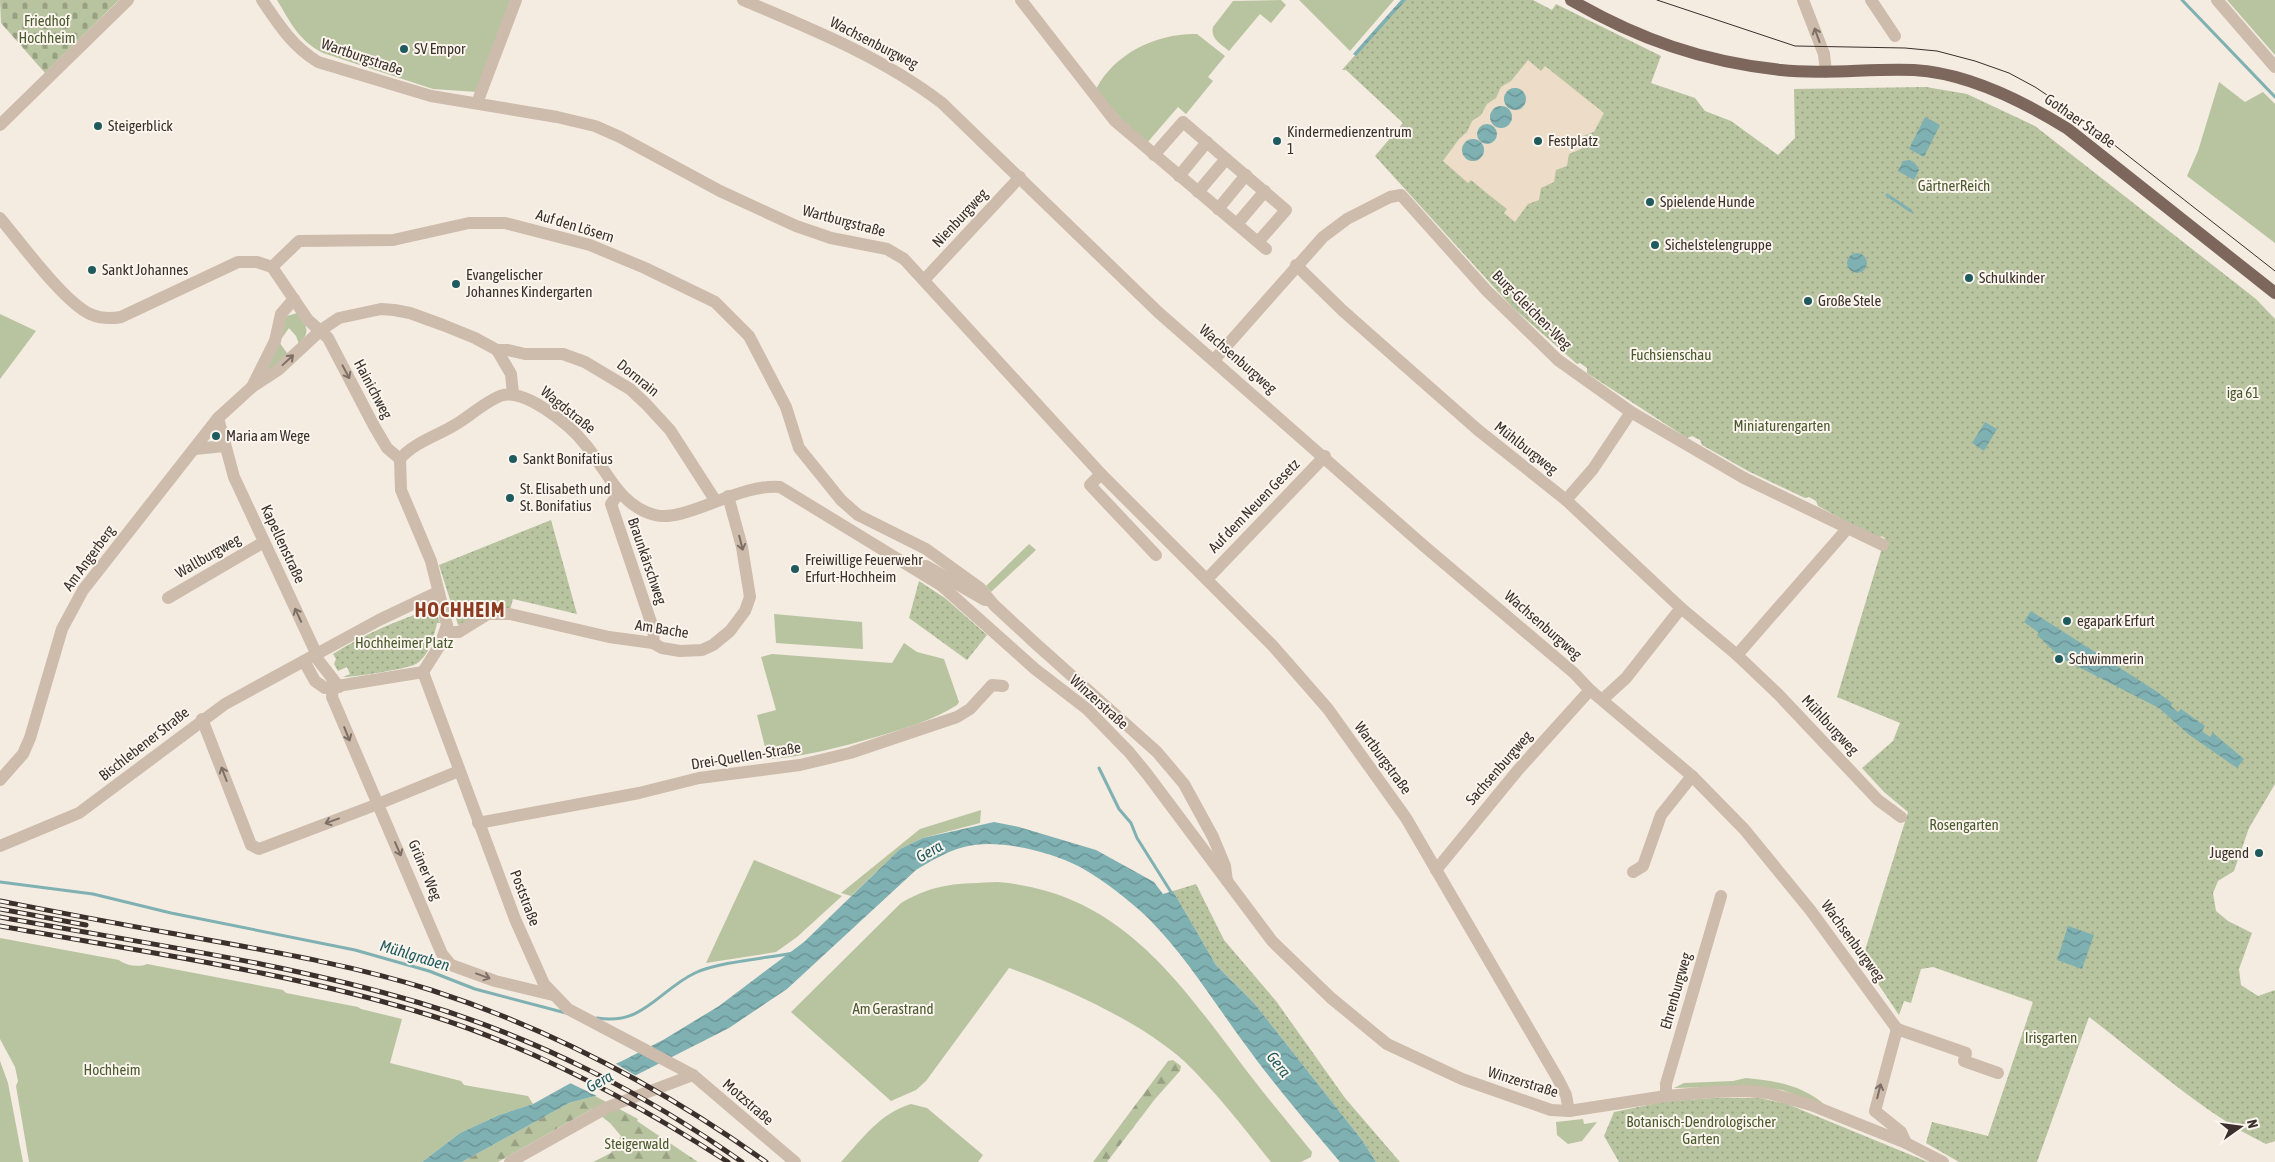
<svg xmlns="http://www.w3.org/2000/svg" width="2275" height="1162" font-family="'Asap Condensed',sans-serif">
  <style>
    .green { fill: #b8c4a0 }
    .forest { fill: url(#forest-firs) }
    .cemetery { fill: url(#cemetery-stones) }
    .park { fill: url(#park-dots) }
    .plaza { fill: #ecdcc8; fill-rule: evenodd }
    .water { fill: url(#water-waves) }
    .pier { fill: #f4ebe1 }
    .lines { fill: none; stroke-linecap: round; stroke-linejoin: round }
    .stream { stroke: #7fb0b2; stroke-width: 3 }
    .minor { stroke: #cdbbac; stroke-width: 12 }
    .major { stroke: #7d675c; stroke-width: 12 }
    .tram { stroke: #3b302b; stroke-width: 1 }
    .rail-casing { stroke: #3b302b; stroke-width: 5 }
    .rail { stroke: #fbf5ee; stroke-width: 3; stroke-dasharray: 9; stroke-linecap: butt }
    .oneway { stroke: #7d6f65 }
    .poi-dot { fill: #1f5a5e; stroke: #fbf5ee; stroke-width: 2 }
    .labels { text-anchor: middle; stroke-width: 4; stroke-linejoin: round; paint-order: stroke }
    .park-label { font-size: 15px; fill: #4a5a2e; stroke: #fbf5ee }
    .street-label { font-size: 15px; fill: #3b302b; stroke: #fbf5ee }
    .poi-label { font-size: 15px; fill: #3b302b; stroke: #fbf5ee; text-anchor: start }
    .water-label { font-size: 16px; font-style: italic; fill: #1f5a5e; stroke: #fbf5ee }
    .district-label { font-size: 20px; font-weight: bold; letter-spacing: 1px; fill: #8c3b22; stroke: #fbf5ee }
  </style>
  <defs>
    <pattern id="forest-firs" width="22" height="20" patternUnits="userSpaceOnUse" patternTransform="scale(1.25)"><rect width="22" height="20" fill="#b8c4a0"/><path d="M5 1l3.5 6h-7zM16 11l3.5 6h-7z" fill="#97a083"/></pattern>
    <pattern id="cemetery-stones" width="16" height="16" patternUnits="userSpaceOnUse" patternTransform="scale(1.25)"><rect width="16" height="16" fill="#b8c4a0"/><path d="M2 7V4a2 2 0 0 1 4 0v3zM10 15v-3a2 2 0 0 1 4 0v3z" fill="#97a083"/></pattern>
    <pattern id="park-dots" width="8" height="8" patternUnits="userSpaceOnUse" patternTransform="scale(1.25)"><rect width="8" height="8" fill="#b8c4a0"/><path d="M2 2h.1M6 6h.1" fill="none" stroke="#97a083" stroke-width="1.8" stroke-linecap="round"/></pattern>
    <pattern id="water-waves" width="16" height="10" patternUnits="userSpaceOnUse" patternTransform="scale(1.25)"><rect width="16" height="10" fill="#7fb0b2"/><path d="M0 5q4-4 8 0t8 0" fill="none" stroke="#699091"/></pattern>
  </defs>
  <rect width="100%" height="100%" fill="#f4ebe1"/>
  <g class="green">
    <path d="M277 0H510L477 92 433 89 323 53C298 40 291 23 277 0Z"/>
    <path d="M1281 0 1286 5 1271 23 1260 14 1229 51C1220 44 1210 38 1213 27L1233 1Z"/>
    <path d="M1299 0H1394L1350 51Z"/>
    <path d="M2227 0H2275V55Z"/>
    <path d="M1197 34 1225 56 1208 77 1213 81 1186 114 1178 107 1146 144 1132 132 1096 89C1115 53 1157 33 1197 34Z"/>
    <path d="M2219 82 2245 102 2263 92 2275 104V243L2187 176 2198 151Z"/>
    <path d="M297 313C306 327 312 330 299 344L296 336 289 328 279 342 287 353 295 348 270 371H263L287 316Z"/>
    <path d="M0 314 36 331 0 379Z"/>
    <path d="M1029 544 1036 550 991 592 986 586Z"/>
    <path d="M774 614 862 622 863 649 776 643Z"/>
    <path d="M904 643 917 652 944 659 959 702 957 705C932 721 905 728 876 737 840 747 805 757 768 759L757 715 776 710 761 657 772 654 892 663Z"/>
    <path d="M981 810 980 823 923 838 900 849 851 896 841 893 920 829Z"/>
    <path d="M754 860 842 896 797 937 776 952 706 963Z"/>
    <path d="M998 882C1113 892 1170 969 1234 1054 1259 1088 1286 1120 1312 1152L1311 1157 1301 1162H1271C1243 1127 1216 1092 1184 1061 1141 1022 1064 987 1009 968L926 1081 916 1090 891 1101 791 1012 901 903C937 882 958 884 998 882Z"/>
    <path d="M0 938 119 960C124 965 140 968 147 964L283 990 286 993 358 1007 361 1009 402 1019 390 1063 461 1081 464 1085 528 1096 533 1104 499 1115 460 1133 422 1162H29L16 1086 18 1081 15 1067 0 1039Z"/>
    <path d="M0 1061 8 1083 23 1162H0Z"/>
    <path d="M1746 1078C1776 1081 1803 1085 1826 1106L1782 1090 1754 1086 1674 1088 1684 1083 1733 1081Z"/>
    <path d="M911 1104 927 1108 983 1155 978 1162H841C862 1139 880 1113 911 1104Z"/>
    <path d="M1583 1119 1584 1124 1597 1122 1582 1141 1568 1144 1557 1135 1556 1122Z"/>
  </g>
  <g class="forest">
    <path d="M1173 1060 1181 1066 1180 1071 1155 1099 1107 1162H1093L1168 1061Z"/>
    <path d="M595 1096 638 1119 637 1121 698 1162H593L611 1153 621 1136 610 1123 592 1109 498 1162H462L569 1103Z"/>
  </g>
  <path class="cemetery" d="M0 0H119L45 73 1 23Z"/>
  <g class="park">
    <path d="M1403 0H1533L1552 10 1556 4 1661 56 1651 83 1695 98 1705 111 1731 121 1778 155 1795 138 1794 89 1926 87 1967 94 2035 126 2256 299 2275 319V784L2249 828 2234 871 2218 881 2213 893 2216 911 2228 921 2252 933 2239 969 2241 985 2258 996 2275 990V1141L2266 1144C2201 1112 2147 1061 2089 1017L2037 1162H1959L1926 1143 1932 1122 1988 1136 2033 1002 1933 967 1921 969 1911 1003 1904 1001 1899 1015 1862 960 1908 812 1884 792 1862 768 1893 741 1900 723 1837 697 1885 538 1881 536 1879 539 1818 506 1816 501 1809 497 1805 498 1748 471 1702 445 1700 440 1692 436 1687 438 1587 373V368L1580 363 1577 364 1512 307 1375 156 1403 123 1346 70H1342Z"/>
    <path d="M551 520 577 614 513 599 510 610 458 625 439 565Z"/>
    <path d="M919 581 945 598 987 635 967 660 909 618Z"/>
    <path d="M428 610 437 614 440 623H437C434 637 429 656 416 664 407 669 355 677 343 677L350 674 347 667 338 671 334 664 336 659 333 654C365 634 393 622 428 610Z"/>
    <path d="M1196 884 1224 940 1276 1001 1345 1098 1400 1162H1376L1362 1140 1254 1003 1216 965 1173 891Z"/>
    <path d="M1712 1098H1760L1787 1104 1928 1162H1619L1604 1136 1614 1112 1662 1102Z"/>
  </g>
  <path class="plaza" d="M1528 60 1541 71 1545 66 1604 113 1594 132 1583 136 1581 149 1569 154 1567 166 1556 170 1554 182 1541 188 1539 200 1528 204 1515 222 1504 213 1507 209 1489 195 1471 180 1468 183 1443 161 1459 139 1467 132 1472 121 1481 115 1487 104 1496 98 1501 87 1511 81ZM1517 88 1526 102 1521 109 1514 110 1507 107 1504 97 1510 89ZM1474 140 1483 152 1478 160 1471 161 1465 158 1467 141Z"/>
  <g class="water">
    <path d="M1401 0H1406L1356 56 1353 54Z"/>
    <circle cx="1515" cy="99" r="11"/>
    <circle cx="1501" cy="117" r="11"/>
    <path d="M1925 117 1940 125 1924 157 1909 149Z"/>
    <circle cx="1487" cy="134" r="10"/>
    <circle cx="1473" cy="150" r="11"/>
    <path d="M1910 160 1915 163 1919 170 1914 180 1898 171 1903 161Z"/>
    <circle cx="1857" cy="263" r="10"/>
    <path d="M1985 422 1997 429 1984 451 1972 443Z"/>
    <path d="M2031 611 2156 691 2172 703 2171 706 2178 712 2181 709 2205 726 2202 731 2210 737 2213 733 2244 759 2237 768 2188 734 2159 708 2061 658 2037 635 2039 633 2024 622Z"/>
    <path d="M994 822 1019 827 1096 850 1154 882 1163 894 1173 891 1216 965 1254 1003 1362 1140 1376 1162H1340C1308 1124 1276 1087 1247 1047 1215 1004 1186 956 1148 918 1129 900 1101 878 1078 866 1049 851 996 838 964 847 947 851 931 861 916 870L787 989 729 1028 595 1096 569 1103 462 1162H422L460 1133 499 1115 533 1104 569 1084 622 1061 663 1040 719 1006 804 942 900 849 923 838Z"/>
    <path d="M2068 926 2094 935 2082 969 2057 960Z"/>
  </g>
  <path class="pier" d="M613 1062 638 1077 599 1097 568 1082Z"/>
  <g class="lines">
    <g class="stream">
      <path d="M2182 0 2275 97"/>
      <path d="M1887 195 1911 211"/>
      <path d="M1099 768 1119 809 1131 823 1137 838 1171 892"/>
      <path d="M0 882 93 894 171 913 355 950 429 971 475 989 566 1013"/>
      <path d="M597 1018C643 1026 659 990 695 973 718 962 768 958 794 953"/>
    </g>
    <g class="minor">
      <path d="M262 0C279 25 292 46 318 62L431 96 557 117 595 126 620 137 720 191 796 226 831 238 887 249 904 259 1101 474 1272 645 1328 709 1406 818 1558 1079 1566 1095 1569 1111"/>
      <path d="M743 0C812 29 882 57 942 103L1158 312 1424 546 1574 673 1590 690 1692 776 1744 829 1811 911 1897 1029"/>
      <path d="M1021 0 1115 121 1266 249"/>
      <path d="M1803 0 1824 54 1826 72"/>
      <path d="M1871 0 1895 36"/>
      <path d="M2217 0 2275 67"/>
      <path d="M477 103 516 0"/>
      <path d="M0 125 128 0"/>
      <path d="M1154 155 1183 122 1286 210 1258 242"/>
      <path d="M1179 176 1207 142"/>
      <path d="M1198 192 1226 159"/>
      <path d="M1218 209 1246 175"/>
      <path d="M0 218C20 242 64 302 90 314 101 319 110 319 121 317L238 262H257L272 267 308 320 328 338 374 426 387 448 400 459"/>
      <path d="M1237 224 1265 191"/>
      <path d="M1296 265 1342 310 1403 364 1478 430 1566 500 1681 608 1737 655 1780 696 1878 800 1901 817"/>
      <path d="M272 267 299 241 393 240 469 223H505L590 245 645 268 715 302 749 336 786 407 799 448 841 500 858 515 926 549 980 588 994 605 1035 643 1157 752 1184 784 1213 837 1225 866 1227 881"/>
      <path d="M924 280 1020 177"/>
      <path d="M497 350 511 374 513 394"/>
      <path d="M1214 360 1323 237 1347 219 1390 197 1401 195 1487 291 1558 360 1631 412 1744 478 1883 545"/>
      <path d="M252 387 275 341 281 314 294 299"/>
      <path d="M218 418 234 477 317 655"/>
      <path d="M194 449 225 446"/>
      <path d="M1101 474 1090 485 1156 555"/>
      <path d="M619 493 611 504 654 631 653 643"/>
      <path d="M1566 500 1593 469 1631 412"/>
      <path d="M923 570 926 566 985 600"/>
      <path d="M1207 579 1325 456"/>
      <path d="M168 598 264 542"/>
      <path d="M446 632H459L488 614H510L609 637 653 643 662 648 680 651 702 650 713 645 730 631 745 611 750 597 742 547 728 496"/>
      <path d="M1737 655 1847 529"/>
      <path d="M315 656 339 687"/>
      <path d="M304 661 315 681 325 688 423 672 440 645 447 625 431 561 401 490 400 459C414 442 440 435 458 423 471 415 485 402 500 396 524 387 570 425 585 444 607 470 619 506 655 515 686 523 739 483 780 487L942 586 1035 669 1087 709 1129 752 1147 774 1272 941 1331 998 1387 1044 1462 1079 1551 1110 1569 1111 1666 1096 1712 1092 1746 1091 1768 1093 1811 1105 1906 1143 1943 1162"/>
      <path d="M423 672 515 919 544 984 568 1009 693 1075 795 1162"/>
      <path d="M333 688 332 697 442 954 451 965 495 981 553 995"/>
      <path d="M1603 699 1626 678 1681 608"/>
      <path d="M202 719 251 845 259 849 378 804 459 771"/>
      <path d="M0 780 23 754 30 738 62 629 83 590 218 418 252 387 278 370 321 330 339 318 381 309 394 310 410 313 443 325 475 338 497 350H508L525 354H563L585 362 630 389 646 404 670 430 715 500"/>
      <path d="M478 823 639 793 699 778 800 765 850 753 957 717 970 709 992 685 1003 686"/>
      <path d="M0 846 79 813 225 704 379 620 438 592"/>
      <path d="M1436 870 1518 770 1590 690"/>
      <path d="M1633 872 1643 866 1661 815 1692 776"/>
      <path d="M1897 1029 1875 1111 1901 1132 1906 1143"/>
      <path d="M1897 1029 1966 1053 1964 1061 1998 1073"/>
      <path d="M1666 1096V1084L1721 896"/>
      <path d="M510 1162 608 1107 693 1075"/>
    </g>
    <path class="major" d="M1571 0C1638 39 1704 62 1781 70 1825 75 1870 68 1914 70 1968 73 2023 101 2068 129L2275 293"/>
    <path class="tram" d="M1657 0 1795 46 1905 48 1937 51 1975 61 2009 73 2035 87 2071 111 2275 271"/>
    <g class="rail-casing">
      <g id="rail">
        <path d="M0 901C57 912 113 923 170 933 257 949 346 963 431 990 551 1029 664 1089 766 1162"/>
        <path d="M0 909 86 925"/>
        <path d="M0 917C140 943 283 962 420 1003 534 1037 645 1093 742 1162"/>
        <path d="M0 926C143 952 290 972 429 1015 535 1048 635 1102 728 1162"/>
      </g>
    </g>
    <use href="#rail" class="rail"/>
  </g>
  <defs><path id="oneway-shaft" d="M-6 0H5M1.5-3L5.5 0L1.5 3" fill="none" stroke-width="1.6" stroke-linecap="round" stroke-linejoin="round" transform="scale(1.25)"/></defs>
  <g class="oneway">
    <use href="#oneway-shaft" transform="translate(1817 35) rotate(-110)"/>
    <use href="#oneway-shaft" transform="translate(288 360) rotate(-43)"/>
    <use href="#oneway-shaft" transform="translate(346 372) rotate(62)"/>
    <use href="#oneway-shaft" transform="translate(741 543) rotate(76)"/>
    <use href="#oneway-shaft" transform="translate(298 615) rotate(-115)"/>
    <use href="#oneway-shaft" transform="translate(347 734) rotate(68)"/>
    <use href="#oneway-shaft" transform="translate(224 774) rotate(-111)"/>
    <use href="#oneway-shaft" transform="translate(332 821) rotate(160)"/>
    <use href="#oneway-shaft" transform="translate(398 849) rotate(66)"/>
    <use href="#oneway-shaft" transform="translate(483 976) rotate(20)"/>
    <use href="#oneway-shaft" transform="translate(1879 1091) rotate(-76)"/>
  </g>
  <g class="poi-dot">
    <circle cx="404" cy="49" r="5"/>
    <circle cx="98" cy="126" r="5"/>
    <circle cx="1277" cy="141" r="5"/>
    <circle cx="1538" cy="141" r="5"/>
    <circle cx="1650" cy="202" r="5"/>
    <circle cx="1655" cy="245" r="5"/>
    <circle cx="92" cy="270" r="5"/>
    <circle cx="1969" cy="278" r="5"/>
    <circle cx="456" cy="284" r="5"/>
    <circle cx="1808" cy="301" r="5"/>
    <circle cx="216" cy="436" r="5"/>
    <circle cx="513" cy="459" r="5"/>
    <circle cx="510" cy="498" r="5"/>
    <circle cx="795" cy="569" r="5"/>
    <circle cx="2067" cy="621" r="5"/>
    <circle cx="2059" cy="659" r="5"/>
    <circle cx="2259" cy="853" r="5"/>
  </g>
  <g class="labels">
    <g class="park-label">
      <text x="47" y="26">Friedhof<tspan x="47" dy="17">Hochheim</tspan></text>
      <text x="1954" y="191">GärtnerReich</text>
      <text x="1671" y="360">Fuchsienschau</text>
      <text x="2243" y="398">iga 61</text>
      <text x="1782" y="431">Miniaturengarten</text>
      <text x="404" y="648">Hochheimer Platz</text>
      <text x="1964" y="830">Rosengarten</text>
      <text x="893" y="1014">Am Gerastrand</text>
      <text x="2051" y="1043">Irisgarten</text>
      <text x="112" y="1075">Hochheim</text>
      <text x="1701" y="1127">Botanisch-Dendrologischer<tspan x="1701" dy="17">Garten</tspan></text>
      <text x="637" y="1149">Steigerwald</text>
    </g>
    <g class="street-label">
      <text transform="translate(874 43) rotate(27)" y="5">Wachsenburgweg</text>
      <text transform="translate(362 57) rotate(19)" y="5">Wartburgstraße</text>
      <text transform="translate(2080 121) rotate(35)" y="5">Gothaer Straße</text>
      <text transform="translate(960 218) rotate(-47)" y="5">Nienburgweg</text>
      <text transform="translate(844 221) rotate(15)" y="5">Wartburgstraße</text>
      <text transform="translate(575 226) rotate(17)" y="5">Auf den Lösern</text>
      <text transform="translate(1532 310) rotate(45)" y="5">Burg-Gleichen-Weg</text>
      <text transform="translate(1238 359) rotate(41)" y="5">Wachsenburgweg</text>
      <text transform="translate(638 378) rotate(39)" y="5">Dornrain</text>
      <text transform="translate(373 389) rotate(62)" y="5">Hainichweg</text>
      <text transform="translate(568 410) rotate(39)" y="5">Wagdstraße</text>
      <text transform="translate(1526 448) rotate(38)" y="5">Mühlburgweg</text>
      <text transform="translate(1254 506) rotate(-46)" y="5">Auf dem Neuen Gesetz</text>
      <text transform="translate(283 544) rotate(65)" y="5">Kapellenstraße</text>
      <text transform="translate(208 556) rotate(-30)" y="5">Wallburgweg</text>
      <text transform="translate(89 558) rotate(-54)" y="5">Am Angerberg</text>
      <text transform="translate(647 561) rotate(71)" y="5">Braunkärschweg</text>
      <text transform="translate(1543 625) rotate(41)" y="5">Wachsenburgweg</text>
      <text transform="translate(662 629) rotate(9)" y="5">Am Bache</text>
      <text transform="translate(1099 702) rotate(42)" y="5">Winzerstraße</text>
      <text transform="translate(1830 725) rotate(47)" y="5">Mühlburgweg</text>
      <text transform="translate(144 744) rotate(-38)" y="5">Bischlebener Straße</text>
      <text transform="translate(746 756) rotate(-9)" y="5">Drei-Quellen-Straße</text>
      <text transform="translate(1383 758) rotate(54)" y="5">Wartburgstraße</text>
      <text transform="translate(1499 768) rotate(-49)" y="5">Sachsenburgweg</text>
      <text transform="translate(425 870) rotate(67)" y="5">Grüner Weg</text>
      <text transform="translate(525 898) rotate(69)" y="5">Poststraße</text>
      <text transform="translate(1853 941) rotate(54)" y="5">Wachsenburgweg</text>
      <text transform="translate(1676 991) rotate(-74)" y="5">Ehrenburgweg</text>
      <text transform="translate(1523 1082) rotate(17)" y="5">Winzerstraße</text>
      <text transform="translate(748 1102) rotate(41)" y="5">Motzstraße</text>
    </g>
    <g class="poi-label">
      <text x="414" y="54">SV Empor</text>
      <text x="108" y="131">Steigerblick</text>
      <text x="1287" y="137">Kindermedienzentrum<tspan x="1287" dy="17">1</tspan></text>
      <text x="1548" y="146">Festplatz</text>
      <text x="1660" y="207">Spielende Hunde</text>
      <text x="1665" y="250">Sichelstelengruppe</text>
      <text x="102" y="275">Sankt Johannes</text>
      <text x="466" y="280">Evangelischer<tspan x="466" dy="17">Johannes Kindergarten</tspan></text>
      <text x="1979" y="283">Schulkinder</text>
      <text x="1818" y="306">Große Stele</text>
      <text x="226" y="441">Maria am Wege</text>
      <text x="523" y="464">Sankt Bonifatius</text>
      <text x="520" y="494">St. Elisabeth und<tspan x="520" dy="17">St. Bonifatius</tspan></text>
      <text x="805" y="565">Freiwillige Feuerwehr<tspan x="805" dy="17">Erfurt-Hochheim</tspan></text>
      <text x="2077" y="626">egapark Erfurt</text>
      <text x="2069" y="664">Schwimmerin</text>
      <text x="2249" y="858" text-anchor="end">Jugend</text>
    </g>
    <g class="water-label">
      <text transform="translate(929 851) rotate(-30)" y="6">Gera</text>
      <text transform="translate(415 955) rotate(17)" y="6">Mühlgraben</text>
      <text transform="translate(1279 1064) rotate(52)" y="6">Gera</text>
      <text transform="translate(599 1081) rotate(-29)" y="6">Gera</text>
    </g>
    <g class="district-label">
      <text x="460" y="617">HOCHHEIM</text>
    </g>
  </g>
  <g transform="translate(2240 1127) rotate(76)" stroke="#fbf5ee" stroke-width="4" paint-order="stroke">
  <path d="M0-4L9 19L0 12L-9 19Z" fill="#3b302b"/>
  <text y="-8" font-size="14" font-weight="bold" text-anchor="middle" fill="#3b302b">N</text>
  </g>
</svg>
